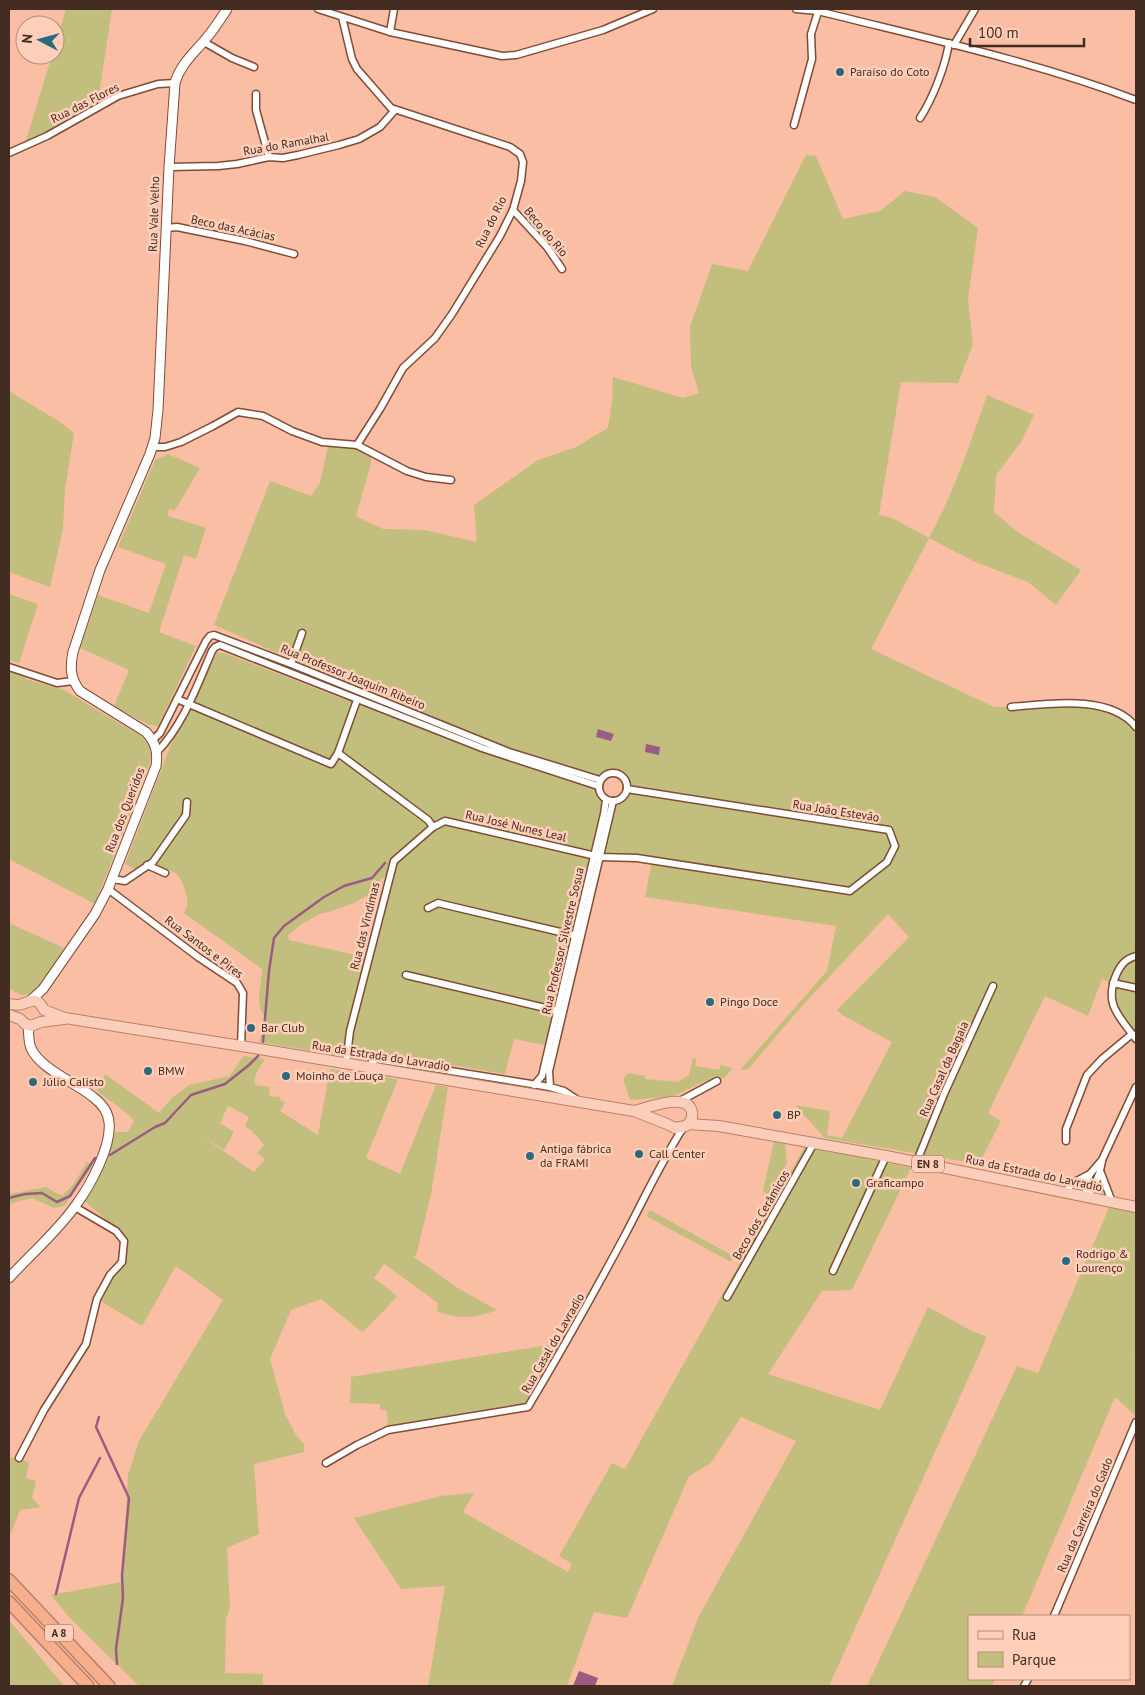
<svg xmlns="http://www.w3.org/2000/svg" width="1145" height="1695" font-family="'PT Sans',sans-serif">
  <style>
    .green { fill: #c2be7d; fill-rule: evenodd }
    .water { fill: #9a5c80 }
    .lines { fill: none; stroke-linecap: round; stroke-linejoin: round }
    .stream { stroke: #9a5c80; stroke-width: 2.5 }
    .street-casing { stroke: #7f4c35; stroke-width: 9 }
    .secondary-casing { stroke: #7f4c35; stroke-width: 11 }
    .primary-casing { stroke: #b88067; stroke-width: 12 }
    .highway-casing { stroke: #b88067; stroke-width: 14 }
    .street { stroke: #fff; stroke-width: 6 }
    .secondary { stroke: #fff; stroke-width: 9 }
    .primary { stroke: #facebb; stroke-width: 10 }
    .highway { stroke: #f7ae8d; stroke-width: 11 }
    .poi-dot { fill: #2c697f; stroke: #ffcfb9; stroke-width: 2 }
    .labels { text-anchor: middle; stroke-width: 5; stroke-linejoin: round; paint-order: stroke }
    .shield { fill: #ffcfb9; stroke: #7b5d4f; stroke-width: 1 }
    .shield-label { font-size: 11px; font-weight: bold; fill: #432c21 }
    .poi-label { font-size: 12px; fill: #432c21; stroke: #ffcfb9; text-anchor: start }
    .street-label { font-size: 12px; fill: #432c21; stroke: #ffcfb9 }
  </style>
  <rect width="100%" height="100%" fill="#fabea4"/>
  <g class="green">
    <path d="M66 9H112L97 108 25 144 52 55H55V45Z"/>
    <path d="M806 155 816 156 843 219 880 211 905 191 935 197 978 228 968 299 973 344 958 383 901 382 879 515 892 518 929 538C954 492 970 444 987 395L1034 415 1021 442 996 475 994 512 1019 533 1081 570 1056 605 1028 582 973 561 929 538 871 649 994 707 1096 706 1131 720 1136 726V1036L1115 1011 1112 983 1102 979 1088 1016 1045 996 988 1113 1001 1121 979 1164 825 1138 795 1105 830 1111 827 1135 842 1138 892 1042 842 1015 837 1010 909 937 888 914 803 1005 748 1069 740 1070 827 971 836 926 645 897 652 861 600 857 613 801 623 797 627 789 623 778C603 765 590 787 606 800L549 1046 514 1039 505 1074 348 1048 336 1055 259 1042 266 1018C253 1004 262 986 262 969L184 913C185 910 187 908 187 906 189 898 182 877 175 873 167 868 161 869 153 862L138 871 125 864 173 739 188 714 216 653H224L341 698 366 703 519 760 214 625 270 481 311 496 320 483 329 442 372 453 370 467 356 516 383 529 425 530 477 542 474 505 538 460 576 447 608 428 612 402 613 377 683 398 699 393 691 366 690 327 712 264 748 271ZM388 876 369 958 289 940 288 935 303 923 320 914 329 912 354 903 366 896 373 905 381 879Z"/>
    <path d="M9 391 60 422 74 433 65 489 63 529 50 587 9 572Z"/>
    <path d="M168 454 200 468 175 510 169 509 168 516 206 528 196 559 184 555 159 632 196 646 158 726 149 725 114 706 129 670 80 648 98 595 149 613 166 564 118 547 155 460Z"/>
    <path d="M9 594 38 604 19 663 9 660Z"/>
    <path d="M9 667 22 672 26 679 64 690 141 736C155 749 152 757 146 774L95 904 9 859Z"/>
    <path d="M9 923 64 948C56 961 40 997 23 995 18 994 13 990 9 988Z"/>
    <path d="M243 1056 265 1059C259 1068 254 1074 255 1085L270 1087 269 1096 280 1097V1100L285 1102 280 1111 318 1135 330 1069 398 1079 366 1158 400 1174 436 1085 448 1087 431 1194 417 1252 414 1257 456 1287 497 1310C476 1318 457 1320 437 1311L438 1303 384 1264 374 1278 397 1296 383 1312 362 1332 321 1299 291 1310 270 1359 285 1414 296 1435 304 1444V1452L254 1464 259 1534 227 1548 230 1608 226 1619 225 1673 263 1674V1686H139L69 1617 51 1595 122 1582 128 1475 139 1441 223 1300 176 1266 142 1326 97 1299C104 1288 115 1276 121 1263 134 1237 101 1217 85 1201L108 1156 115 1132H128L134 1121 128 1114 97 1091 105 1074 159 1113 172 1098 189 1085 230 1076ZM228 1106 249 1117 245 1126 252 1131 264 1145 257 1153 265 1159 254 1172 197 1133 224 1150 234 1132 220 1123Z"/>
    <path d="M693 1058 696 1059 695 1066 719 1070 721 1065 733 1068 724 1078 705 1081 678 1094 665 1097 630 1100 623 1079 628 1073 645 1076V1079L678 1082 689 1075Z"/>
    <path d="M774 1141 785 1143 787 1163 769 1195 763 1191Z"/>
    <path d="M805 1146 911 1168 852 1290 822 1291 768 1374 880 1410 928 1307 972 1331 987 1337 829 1686H672L699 1616 796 1441 741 1417 711 1463 689 1476 627 1618 594 1612 567 1686H428L445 1586 401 1589 354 1518 441 1496 474 1493 463 1512 568 1572 572 1564 559 1556 612 1463 625 1469Z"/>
    <path d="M87 1162 93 1165 64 1206 54 1208 32 1198 9 1204V1194L46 1187 56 1193 63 1195 75 1182Z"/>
    <path d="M1109 1204 1136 1210V1350L1134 1354 1136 1355V1416L1115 1397 1022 1616H969V1679H995L992 1686H867L1017 1366 1038 1373 1106 1215Z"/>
    <path d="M650 1210 733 1256 731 1262 646 1216Z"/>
    <path d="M569 1326 572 1332 528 1407 388 1430 387 1412 385 1410H380V1404L350 1403 351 1377 561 1343Z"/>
    <path d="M12 1457 19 1458 29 1463 26 1478 36 1481 32 1498 41 1507 20 1510 9 1538V1461Z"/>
    <path d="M9 1620 64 1686H9Z"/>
  </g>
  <g class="water">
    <path d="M598 729 614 734 611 741 596 737Z"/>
    <path d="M646 744 660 747 659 755 645 752Z"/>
    <path d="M579 1671 598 1678 595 1686H573Z"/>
  </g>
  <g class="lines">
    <g class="stream">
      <path d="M263 1042 269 971 274 938 284 926 324 897 344 886 372 878 385 863"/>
      <path d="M110 1155 155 1127 165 1123 191 1095 225 1084 249 1065 258 1056"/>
      <path d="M9 1198 25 1194 42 1193 57 1202 70 1196 95 1158"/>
      <path d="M99 1417 96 1427 129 1498 122 1575 123 1598 116 1649 117 1664"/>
      <path d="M56 1594 79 1498 100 1458"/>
    </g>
    <g class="street-casing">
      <g id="street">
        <path d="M318 9 390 32 502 56 516 55 603 30 653 9"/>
        <path d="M796 9 818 11C925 38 1033 61 1136 100"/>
        <path d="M342 17 352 59 357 69 391 108 510 147 520 154 523 162 521 181 513 210 500 236 452 314 435 338 403 368 380 409 357 445"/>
        <path d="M390 32 394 9"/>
        <path d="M204 42 232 58 254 67"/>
        <path d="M954 45 975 9"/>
        <path d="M256 94V110L269 157"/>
        <path d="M920 118C933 98 945 67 949 43"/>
        <path d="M794 125 812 59 811 34 819 9"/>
        <path d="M9 153 47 136 118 96 158 84 175 83"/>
        <path d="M169 167 218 166 237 164 269 157 283 158 298 155 339 145 359 139 380 127 395 110"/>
        <path d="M513 210 547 247 562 269"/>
        <path d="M166 228 177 227 245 241 294 254"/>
        <path d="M152 447H165L181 442 213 426 238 412 263 416 292 431 322 442 357 445 407 471 426 477 451 480"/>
        <path d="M291 664 302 633"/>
        <path d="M9 667 57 683 73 681"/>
        <path d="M177 699 331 764 338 753 357 700"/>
        <path d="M1011 707C1048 704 1110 694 1136 727"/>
        <path d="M153 740 160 733 206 641 210 636 214 635 291 664 509 752 600 780"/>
        <path d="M157 752C183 725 197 686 212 651L215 647 220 645 482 748 598 786"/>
        <path d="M338 753 428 820 433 827"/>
        <circle cx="613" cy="787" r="14"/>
        <path d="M147 865 165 873"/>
        <path d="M112 879 125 881 153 862 186 815 187 802"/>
        <path d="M108 889 198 957 237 983 243 993 241 1046"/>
        <path d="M428 908 438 903 446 905 577 936"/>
        <path d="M1136 956C1126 959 1122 963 1117 973 1103 1004 1119 1016 1136 1039"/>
        <path d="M406 975 562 1012"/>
        <path d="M1113 983 1136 988"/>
        <path d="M346 1063 350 1031 394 861 433 827 445 821 600 857 637 858 850 891 887 862 895 846 889 830 627 789"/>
        <path d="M367 1067 376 1059 550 1087 564 1091 576 1099"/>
        <path d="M534 1085 542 1076 549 1046 604 814 606 800"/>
        <path d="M550 1087 549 1071 613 801"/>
        <path d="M680 1101 717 1081"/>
        <path d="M1066 1141V1129L1087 1075 1102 1059 1132 1034"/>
        <path d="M917 1161 944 1094 993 986"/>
        <path d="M1101 1173 1112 1202"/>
        <path d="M1067 1192 1071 1184 1090 1174"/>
        <path d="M1086 1196V1185L1090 1174 1102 1160 1136 1087"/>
        <path d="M1086 1196C1096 1186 1100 1175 1102 1161"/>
        <path d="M833 1271 886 1156"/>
        <path d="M727 1297 814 1143"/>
        <path d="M19 1458 44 1410 86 1344 97 1299 110 1275 122 1262 124 1241 116 1231 75 1207"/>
        <path d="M326 1463 357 1445 388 1430 528 1407C562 1350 594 1293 625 1235 644 1199 661 1162 683 1128"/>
        <path d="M1054 1616 1136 1422"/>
        <path d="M1024 1686 1028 1679"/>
      </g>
    </g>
    <g class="secondary-casing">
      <g id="secondary">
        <path d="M31 1000 43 989 95 914 108 889 156 766C158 752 156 743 146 732L80 691C70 678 70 667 73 652L100 570 150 454 155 438 158 410 169 167 175 83C180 65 193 54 204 41 213 31 220 20 227 9"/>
        <path d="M9 1278C31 1254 57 1232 76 1205 90 1186 112 1146 109 1122 108 1111 101 1103 93 1097 76 1083 39 1068 31 1048 28 1041 29 1032 28 1025"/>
      </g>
    </g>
    <g class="primary-casing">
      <g id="primary">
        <path d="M9 1004C12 1004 19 1006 22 1004 32 1001 37 996 44 1010L65 1018 241 1046 634 1111 667 1124 675 1128 686 1126C690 1123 693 1118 692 1112 688 1091 648 1108 634 1111"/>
        <path d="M9 1015 20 1019 25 1024 31 1026 41 1022 64 1019"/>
        <path d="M688 1124 719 1126 886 1156 1136 1207"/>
      </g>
    </g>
    <g class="highway-casing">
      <g id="highway">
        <path d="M9 1580 109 1686"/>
        <path d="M9 1602 88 1686"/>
      </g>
    </g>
    <use href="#street" class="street"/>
    <use href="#secondary" class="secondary"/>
    <use href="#primary" class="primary"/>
    <use href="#highway" class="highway"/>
  </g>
  <g class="poi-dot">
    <circle cx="840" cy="72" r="5"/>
    <circle cx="710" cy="1002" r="5"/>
    <circle cx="251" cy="1028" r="5"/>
    <circle cx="148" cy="1071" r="5"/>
    <circle cx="286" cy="1076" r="5"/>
    <circle cx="33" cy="1082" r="5"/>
    <circle cx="777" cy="1115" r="5"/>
    <circle cx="639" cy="1154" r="5"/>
    <circle cx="530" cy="1156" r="5"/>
    <circle cx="856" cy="1183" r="5"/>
    <circle cx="1066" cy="1261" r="5"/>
  </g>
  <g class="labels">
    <g class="shield">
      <rect x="912" y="1155.5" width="32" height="17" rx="4"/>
      <rect x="45" y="1624.5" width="28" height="17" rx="4"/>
    </g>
    <g class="shield-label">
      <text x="928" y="1168">EN 8</text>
      <text x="59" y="1637">A 8</text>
    </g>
    <g class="poi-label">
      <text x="850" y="76">Paraíso do Coto</text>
      <text x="720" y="1006">Pingo Doce</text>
      <text x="261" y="1032">Bar Club</text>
      <text x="158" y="1075">BMW</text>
      <text x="296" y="1080">Moinho de Louça</text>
      <text x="43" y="1086">Júlio Calisto</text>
      <text x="787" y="1119">BP</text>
      <text x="540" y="1153">Antiga fábrica<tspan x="540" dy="14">da FRAMI</tspan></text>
      <text x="649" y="1158">Call Center</text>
      <text x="866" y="1187">Graficampo</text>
      <text x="1076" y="1258">Rodrigo &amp;<tspan x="1076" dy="14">Lourenço</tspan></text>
    </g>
    <g class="street-label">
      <text transform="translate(85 103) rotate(-27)" y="4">Rua das Flores</text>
      <text transform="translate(286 144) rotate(-10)" y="4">Rua do Ramalhal</text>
      <text transform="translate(154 214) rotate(-88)" y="4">Rua Vale Velho</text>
      <text transform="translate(491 222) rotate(-64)" y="4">Rua do Rio</text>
      <text transform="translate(233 228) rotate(12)" y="4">Beco das Acácias</text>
      <text transform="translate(546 232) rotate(50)" y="4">Beco do Rio</text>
      <text transform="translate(353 677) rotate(22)" y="4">Rua Professor Joaquim Ribeiro</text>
      <text transform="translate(125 810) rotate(-69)" y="4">Rua dos Queridos</text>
      <text transform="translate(836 811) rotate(9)" y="4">Rua João Estevão</text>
      <text transform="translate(516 826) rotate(13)" y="4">Rua José Nunes Leal</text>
      <text transform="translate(365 926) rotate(-76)" y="4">Rua das Vindimas</text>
      <text transform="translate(563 941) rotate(-77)" y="4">Rua Professor Silvestre Sosua</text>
      <text transform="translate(204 947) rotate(37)" y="4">Rua Santos e Pires</text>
      <text transform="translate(381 1056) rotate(9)" y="4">Rua da Estrada do Lavradio</text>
      <text transform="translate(944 1069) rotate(-66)" y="4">Rua Casal da Bagaia</text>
      <text transform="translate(1034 1173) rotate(12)" y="4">Rua da Estrada do Lavradio</text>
      <text transform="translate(761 1215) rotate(-60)" y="4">Beco dos Cerâmicos</text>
      <text transform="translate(553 1343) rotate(-60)" y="4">Rua Casal do Lavradio</text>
      <text transform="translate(1085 1515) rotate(-67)" y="4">Rua da Carreira do Gado</text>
    </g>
  </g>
  <rect width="1145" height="1695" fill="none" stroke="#432c21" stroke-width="20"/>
  <rect x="968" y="1615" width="162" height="65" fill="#ffcfb9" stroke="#b48e7c"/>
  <rect x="978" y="1631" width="25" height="8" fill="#facebb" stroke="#b48e7c"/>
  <text x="1012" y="1640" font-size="15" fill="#432c21">Rua</text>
  <rect x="978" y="1652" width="25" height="15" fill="#c2be7d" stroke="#b48e7c"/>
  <text x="1012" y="1665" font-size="15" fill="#432c21">Parque</text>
  <g transform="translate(40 40) rotate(276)"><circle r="24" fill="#ffcfb9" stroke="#b48e7c"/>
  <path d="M0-4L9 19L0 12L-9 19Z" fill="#2c697f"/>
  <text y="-8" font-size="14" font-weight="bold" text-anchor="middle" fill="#432c21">N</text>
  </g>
  <path d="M970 38v8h114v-8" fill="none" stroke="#432c21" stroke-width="2.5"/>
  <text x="978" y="38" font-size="15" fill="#432c21" stroke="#ffcfb9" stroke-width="4" paint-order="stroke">100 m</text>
</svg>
